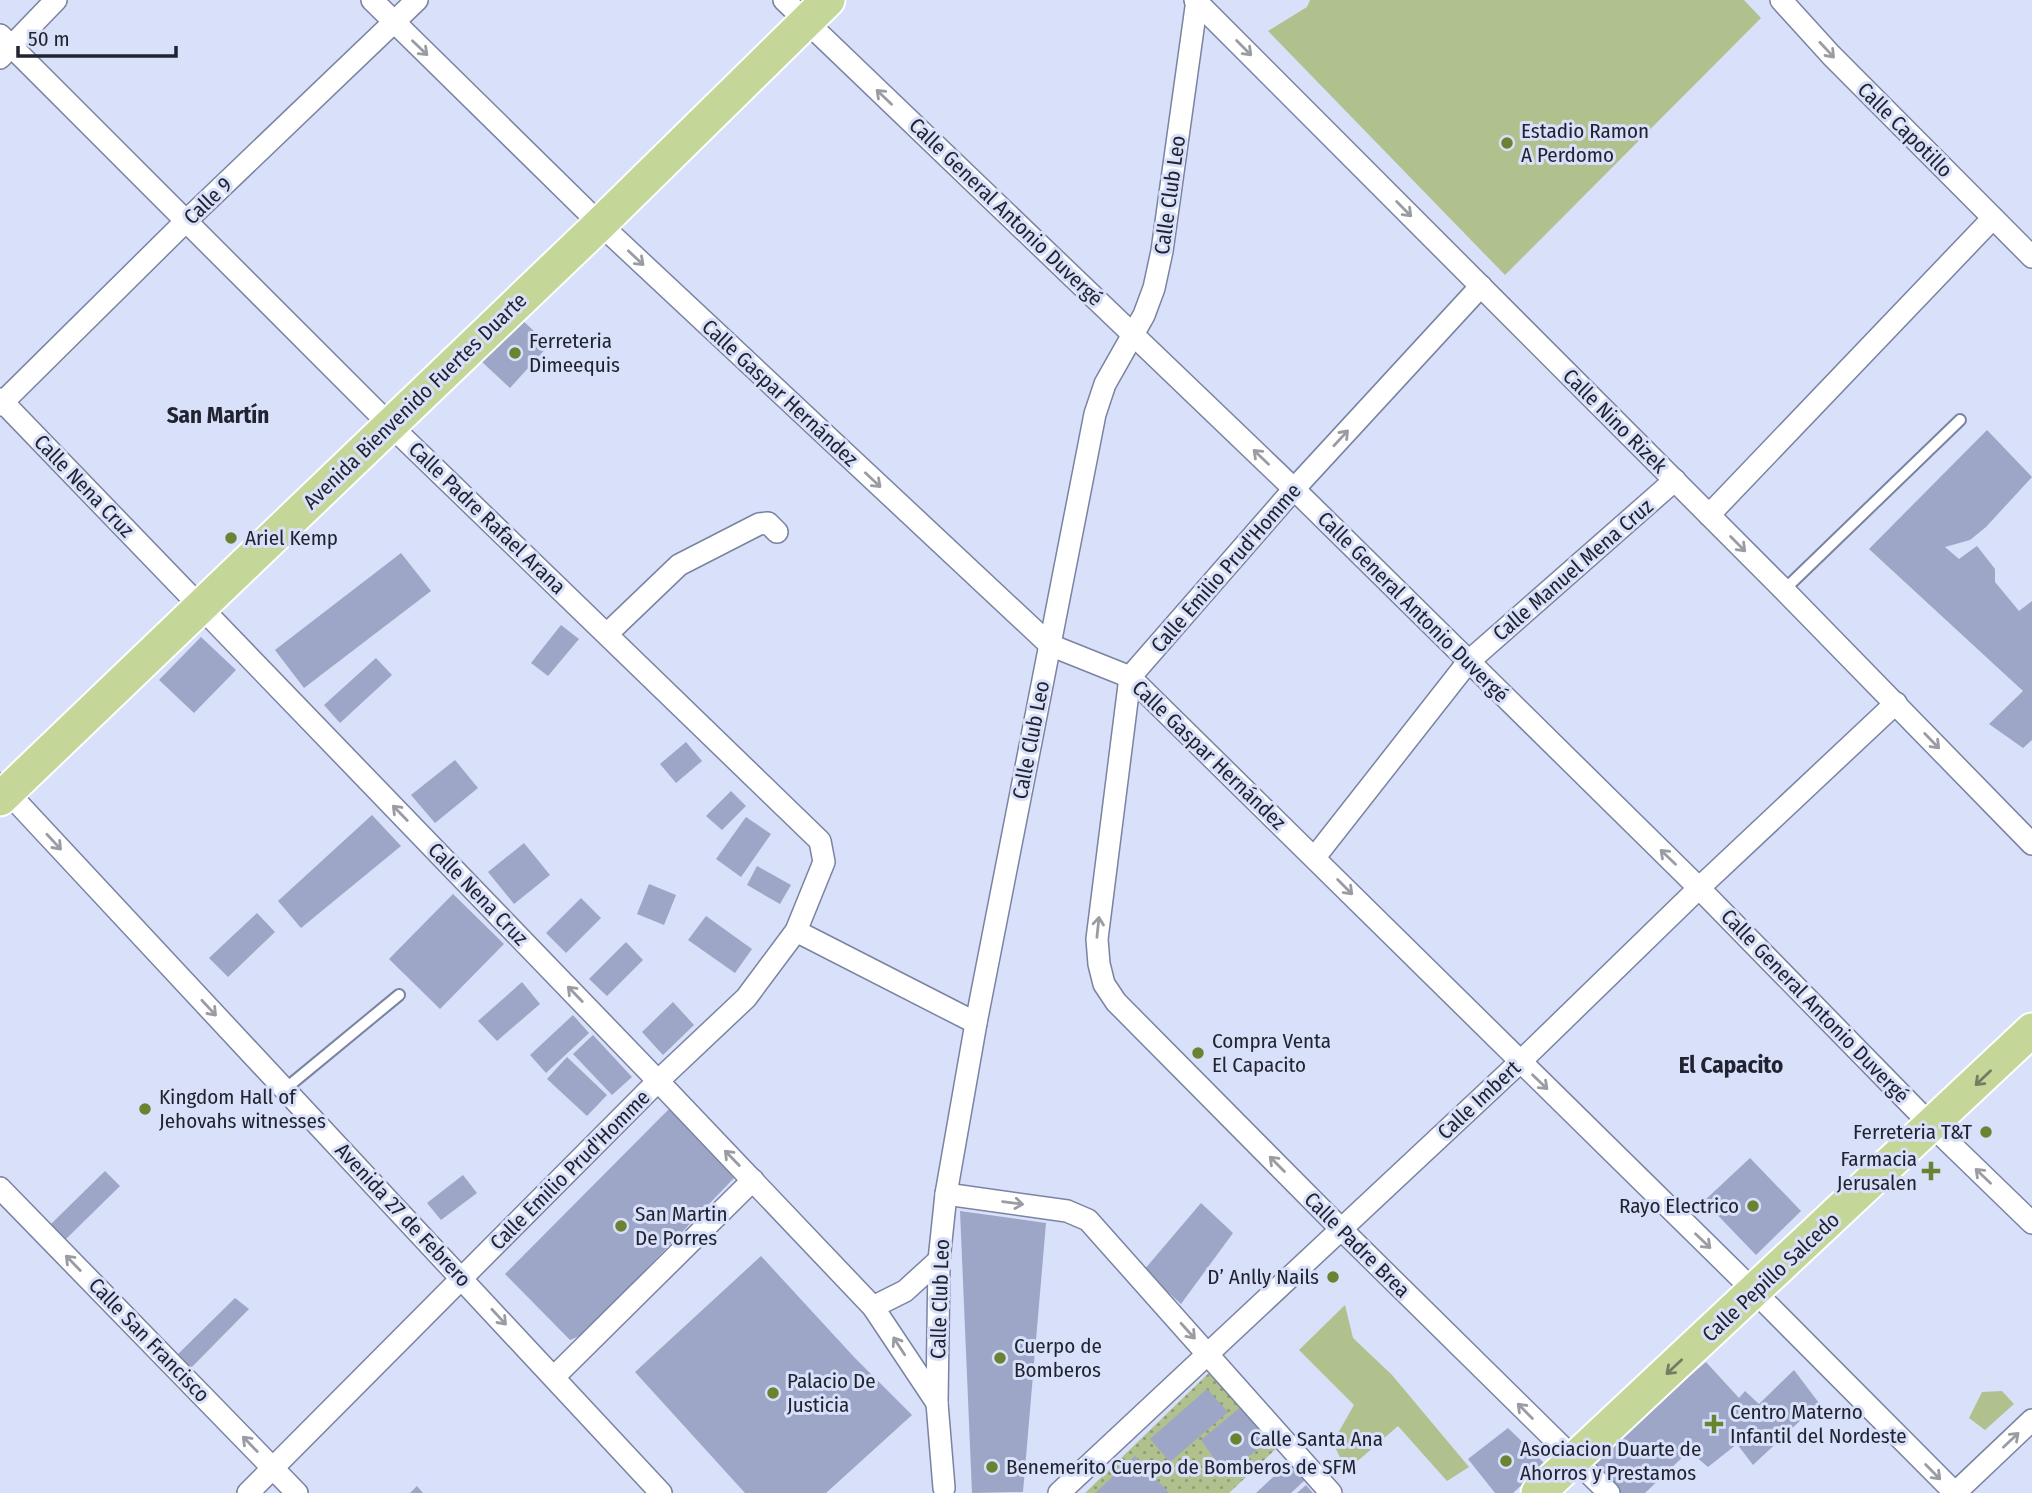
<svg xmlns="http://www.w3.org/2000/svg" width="2032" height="1493" font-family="'Fira Sans Condensed',sans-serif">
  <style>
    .grass { fill: url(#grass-dots) }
    .garden { fill: #b0c18d }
    .building { fill: #9da6c6 }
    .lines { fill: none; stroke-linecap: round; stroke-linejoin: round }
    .service-casing { stroke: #7a83a1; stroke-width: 14 }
    .minor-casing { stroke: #7a83a1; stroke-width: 24 }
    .primary-casing { stroke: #fff; stroke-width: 37 }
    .service { stroke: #fff; stroke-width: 10 }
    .minor { stroke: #fff; stroke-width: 21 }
    .primary { stroke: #c4d698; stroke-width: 33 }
    .oneway { stroke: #9b9ca2 }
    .oneway2 { stroke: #727d64 }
    .poi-dot { fill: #6c8233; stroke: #d8e0fa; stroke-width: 2.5 }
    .labels { text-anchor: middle; stroke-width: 6; stroke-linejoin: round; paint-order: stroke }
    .street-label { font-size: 21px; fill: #212430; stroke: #d8e0fa }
    .poi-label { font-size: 21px; fill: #212430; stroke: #d8e0fa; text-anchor: start }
    .neighbourhood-label { font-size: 23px; font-weight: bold; fill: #212430; stroke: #d8e0fa }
  </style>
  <defs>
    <pattern id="grass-dots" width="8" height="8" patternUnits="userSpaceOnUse" patternTransform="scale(1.75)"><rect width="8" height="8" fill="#b0c18d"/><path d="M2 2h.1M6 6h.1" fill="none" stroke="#8f9d74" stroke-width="1.8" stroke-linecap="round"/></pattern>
  </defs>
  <rect width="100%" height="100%" fill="#d8e0fa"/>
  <path class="grass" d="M1217 1365 1280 1445 1229 1493H1085Z"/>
  <g class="garden">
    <path d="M1310 0H1744L1761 18 1505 275 1268 31 1307 7Z"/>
    <path d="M1345 1305 1353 1338 1392 1375 1469 1467 1447 1481 1398 1426 1346 1471 1333 1442 1354 1405 1299 1350Z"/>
    <path d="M2002 1391 2014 1404 1985 1430 1969 1418 1982 1392Z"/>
  </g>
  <g class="building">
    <path d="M520 318 549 345 510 388 481 361Z"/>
    <path d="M1987 430 2032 477 1986 527 1970 540 1945 547 1959 559 1977 546 1995 569V582L2019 611 2032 601V740L2023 748 1989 724 2023 691 1869 549Z"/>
    <path d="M401 553 431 591 304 688 275 650Z"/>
    <path d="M561 625 579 639 548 676 531 663Z"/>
    <path d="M201 637 236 670 194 713 159 680Z"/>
    <path d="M376 658 392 675 340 723 324 705Z"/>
    <path d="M686 742 702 761 676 783 660 764Z"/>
    <path d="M455 760 478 788 435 823 411 795Z"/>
    <path d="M731 791 746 806 722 830 706 816Z"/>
    <path d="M372 815 401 846 301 928 278 901Z"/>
    <path d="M746 817 771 834 741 877 716 859Z"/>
    <path d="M524 843 550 875 514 904 488 872Z"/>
    <path d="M757 866 791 885 780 904 747 885Z"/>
    <path d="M649 884 676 895 664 925 637 914Z"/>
    <path d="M453 894 504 944 440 1009 389 959Z"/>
    <path d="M581 898 601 918 566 953 546 933Z"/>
    <path d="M257 913 275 932 228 977 209 958Z"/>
    <path d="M706 916 752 949 735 973 688 940Z"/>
    <path d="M626 942 643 960 607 996 589 979Z"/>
    <path d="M522 982 540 1004 497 1041 478 1021Z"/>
    <path d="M673 1002 694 1025 663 1055 642 1032Z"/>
    <path d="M573 1015 589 1033 546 1073 530 1055Z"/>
    <path d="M593 1035 632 1077 612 1095 573 1054Z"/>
    <path d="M567 1057 607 1095 587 1116 547 1079Z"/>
    <path d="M670 1108 735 1177 584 1334 570 1340 505 1274Z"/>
    <path d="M1750 1158 1801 1211 1756 1255 1704 1201Z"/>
    <path d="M105 1171 120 1186 66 1239 51 1224Z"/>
    <path d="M463 1175 477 1193 441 1220 427 1203Z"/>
    <path d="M1201 1203 1233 1233 1181 1304 1144 1270Z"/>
    <path d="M960 1211 1046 1223 1023 1492 972 1493Z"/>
    <path d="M761 1256 854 1357 912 1415 826 1493H745L635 1372Z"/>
    <path d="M235 1298 249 1309 189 1370 174 1358Z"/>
    <path d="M1706 1362 1739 1398 1745 1391 1759 1404 1794 1370 1819 1403 1753 1465 1737 1444 1708 1467 1689 1451 1645 1493H1618L1589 1461Z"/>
    <path d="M1207 1389 1228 1412 1170 1462 1150 1439Z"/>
    <path d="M1243 1405 1271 1438 1226 1475 1201 1440Z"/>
    <path d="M1508 1428 1545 1464 1513 1493H1495L1468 1459Z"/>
    <path d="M1135 1456 1169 1493H1095Z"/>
    <path d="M1288 1463 1305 1480 1291 1493H1256Z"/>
    <path d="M1306 1485 1313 1493H1297Z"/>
    <path d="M417 1486 423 1493H410Z"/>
  </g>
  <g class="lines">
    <g class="service-casing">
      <g id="service">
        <path d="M1784 590 1960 420"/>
        <path d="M285 1089 399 995"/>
      </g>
    </g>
    <g class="minor-casing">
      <g id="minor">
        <path d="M372 0 600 224 1050 645 1130 677 1755 1292 1955 1493"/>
        <path d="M784 0 1294 489 1699 888 1932 1126 2032 1223"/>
        <path d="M1195 0 1784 590 2032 844"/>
        <path d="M1781 0 1831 55 2032 257"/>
        <path d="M0 35 389 424 820 841 824 862 796 931 746 998 658 1081 248 1493"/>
        <path d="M0 58 56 0"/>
        <path d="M1481 286 1294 489 1130 677 1097 939 1099 964 1104 984 1116 1002 1342 1230 1609 1493"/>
        <path d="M0 399 658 1081 873 1307 937 1403"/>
        <path d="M0 405 186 221 417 0"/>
        <path d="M1709 515 1993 218"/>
        <path d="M607 634 679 565 759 524 768 523 777 532"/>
        <path d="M0 784 661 1493"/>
        <path d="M1315 857 1468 662 1675 480"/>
        <path d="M796 931 976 1023"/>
        <path d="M0 1188 297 1493"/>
        <path d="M946 1194 1067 1211 1088 1220 1331 1493"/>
        <path d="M873 1307 905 1291 939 1260"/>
        <path d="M554 1377 753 1180"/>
        <path d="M944 1488 937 1403 939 1260 946 1194 976 1023 1095 414 1105 384 1144 315 1154 288 1162 251 1197 0"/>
        <path d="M1059 1493 1520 1062 1699 888 1896 703"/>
        <path d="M1955 1493 2032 1420"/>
      </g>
    </g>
    <g class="primary-casing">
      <g id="primary">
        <path d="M0 799 600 224 828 0"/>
        <path d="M1538 1493 2032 1030"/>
      </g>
    </g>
    <use href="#service" class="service"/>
    <use href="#minor" class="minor"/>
    <use href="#primary" class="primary"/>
  </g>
  <defs><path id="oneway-shaft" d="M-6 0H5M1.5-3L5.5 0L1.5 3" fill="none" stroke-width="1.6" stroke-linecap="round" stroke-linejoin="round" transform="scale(1.75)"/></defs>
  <g class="oneway">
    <use href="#oneway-shaft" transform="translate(420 48) rotate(44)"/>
    <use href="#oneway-shaft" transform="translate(1244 48) rotate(45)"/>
    <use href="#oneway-shaft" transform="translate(1827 50) rotate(47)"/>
    <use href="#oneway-shaft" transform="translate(884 97) rotate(-136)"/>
    <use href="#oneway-shaft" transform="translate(1404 209) rotate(45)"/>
    <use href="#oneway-shaft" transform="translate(636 258) rotate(43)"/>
    <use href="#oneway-shaft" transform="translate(1341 438) rotate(-47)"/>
    <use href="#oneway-shaft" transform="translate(1261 457) rotate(-136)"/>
    <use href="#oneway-shaft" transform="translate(873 480) rotate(43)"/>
    <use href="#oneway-shaft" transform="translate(1738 544) rotate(45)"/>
    <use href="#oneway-shaft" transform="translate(1932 741) rotate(46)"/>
    <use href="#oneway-shaft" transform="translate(400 813) rotate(-134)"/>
    <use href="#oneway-shaft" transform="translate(54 842) rotate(47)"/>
    <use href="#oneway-shaft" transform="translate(1668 857) rotate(-136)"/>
    <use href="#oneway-shaft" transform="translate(1345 887) rotate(45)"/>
    <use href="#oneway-shaft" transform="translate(1098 927) rotate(-84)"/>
    <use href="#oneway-shaft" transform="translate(575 994) rotate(-134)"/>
    <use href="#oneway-shaft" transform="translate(209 1008) rotate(47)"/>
    <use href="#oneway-shaft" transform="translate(1540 1082) rotate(44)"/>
    <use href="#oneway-shaft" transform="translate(732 1158) rotate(-134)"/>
    <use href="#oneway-shaft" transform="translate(1277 1164) rotate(-135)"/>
    <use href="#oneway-shaft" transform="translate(1983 1176) rotate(-136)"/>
    <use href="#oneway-shaft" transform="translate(1013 1203) rotate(8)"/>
    <use href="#oneway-shaft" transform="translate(1703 1241) rotate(44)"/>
    <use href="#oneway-shaft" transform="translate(73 1263) rotate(-134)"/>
    <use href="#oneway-shaft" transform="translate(499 1317) rotate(47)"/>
    <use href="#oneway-shaft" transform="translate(1188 1331) rotate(48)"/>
    <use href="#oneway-shaft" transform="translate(899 1346) rotate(-123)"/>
    <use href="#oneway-shaft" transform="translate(1525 1411) rotate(-135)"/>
    <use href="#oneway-shaft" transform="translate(2011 1440) rotate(-43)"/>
    <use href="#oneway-shaft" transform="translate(250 1444) rotate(-134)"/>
    <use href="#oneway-shaft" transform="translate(1933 1472) rotate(45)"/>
  </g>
  <g class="oneway2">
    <use href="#oneway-shaft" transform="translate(1983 1078) rotate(136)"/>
    <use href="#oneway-shaft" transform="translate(1674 1367) rotate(137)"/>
  </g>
  <g class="poi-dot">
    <circle cx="1507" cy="143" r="7"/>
    <circle cx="515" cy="353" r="7"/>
    <circle cx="231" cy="538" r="7"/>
    <circle cx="1198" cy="1053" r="7"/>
    <circle cx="145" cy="1109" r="7"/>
    <circle cx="1986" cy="1132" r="7"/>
    <path d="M1927.5 1160.5h7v7h7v7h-7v7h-7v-7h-7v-7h7z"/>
    <circle cx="1753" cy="1206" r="7"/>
    <circle cx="621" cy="1226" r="7"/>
    <circle cx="1333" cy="1277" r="7"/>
    <circle cx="1000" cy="1358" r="7"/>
    <circle cx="773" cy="1393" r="7"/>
    <path d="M1710.5 1413.5h7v7h7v7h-7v7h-7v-7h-7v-7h7z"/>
    <circle cx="1236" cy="1439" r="7"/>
    <circle cx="1506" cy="1461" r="7"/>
    <circle cx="992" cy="1467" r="7"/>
  </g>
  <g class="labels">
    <g class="street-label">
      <text transform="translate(1905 130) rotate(45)" y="7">Calle Capotillo</text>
      <text transform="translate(1170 195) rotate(-82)" y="7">Calle Club Leo</text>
      <text transform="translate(208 201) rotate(-44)" y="7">Calle 9</text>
      <text transform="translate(1006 212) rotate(44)" y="7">Calle General Antonio Duvergé</text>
      <text transform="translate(780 393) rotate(43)" y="7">Calle Gaspar Hernández</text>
      <text transform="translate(415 401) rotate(-44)" y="7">Avenida Bienvenido Fuertes Duarte</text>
      <text transform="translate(1615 421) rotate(45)" y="7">Calle Nino Rizek</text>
      <text transform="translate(84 486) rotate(46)" y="7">Calle Nena Cruz</text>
      <text transform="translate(487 518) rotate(44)" y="7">Calle Padre Rafael Arana</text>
      <text transform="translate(1226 568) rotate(-49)" y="7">Calle Emilio Prud'Homme</text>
      <text transform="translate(1573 570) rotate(-41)" y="7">Calle Manuel Mena Cruz</text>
      <text transform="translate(1413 607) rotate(45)" y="7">Calle General Antonio Duvergé</text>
      <text transform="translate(1031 740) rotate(-79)" y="7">Calle Club Leo</text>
      <text transform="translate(1209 755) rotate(44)" y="7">Calle Gaspar Hernández</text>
      <text transform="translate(478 894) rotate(46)" y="7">Calle Nena Cruz</text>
      <text transform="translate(1815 1006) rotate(46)" y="7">Calle General Antonio Duvergé</text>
      <text transform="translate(1479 1100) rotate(-43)" y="7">Calle Imbert</text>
      <text transform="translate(570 1170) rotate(-45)" y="7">Calle Emilio Prud'Homme</text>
      <text transform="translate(403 1215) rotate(47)" y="7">Avenida 27 de Febrero</text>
      <text transform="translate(1357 1245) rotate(45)" y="7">Calle Padre Brea</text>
      <text transform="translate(1771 1277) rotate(-43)" y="7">Calle Pepillo Salcedo</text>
      <text transform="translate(940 1299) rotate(-88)" y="7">Calle Club Leo</text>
      <text transform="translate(149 1340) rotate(46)" y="7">Calle San Francisco</text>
    </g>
    <g class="poi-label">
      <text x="1521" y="138">Estadio Ramon<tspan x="1521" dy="24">A Perdomo</tspan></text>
      <text x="529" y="348">Ferreteria<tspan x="529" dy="24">Dimeequis</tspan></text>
      <text x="245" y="545">Ariel Kemp</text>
      <text x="1212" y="1048">Compra Venta<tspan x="1212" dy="24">El Capacito</tspan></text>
      <text x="159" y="1104">Kingdom Hall of<tspan x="159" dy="24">Jehovahs witnesses</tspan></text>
      <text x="1972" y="1139" text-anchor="end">Ferreteria T&amp;T</text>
      <text x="1917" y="1166" text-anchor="end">Farmacia<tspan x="1917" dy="24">Jerusalen</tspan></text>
      <text x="1739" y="1213" text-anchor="end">Rayo Electrico</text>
      <text x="635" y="1221">San Martin<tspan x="635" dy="24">De Porres</tspan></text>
      <text x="1319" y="1284" text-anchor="end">D’ Anlly Nails</text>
      <text x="1014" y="1353">Cuerpo de<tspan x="1014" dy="24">Bomberos</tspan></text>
      <text x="787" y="1388">Palacio De<tspan x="787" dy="24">Justicia</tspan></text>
      <text x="1730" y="1419">Centro Materno<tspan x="1730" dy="24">Infantil del Nordeste</tspan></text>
      <text x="1250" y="1446">Calle Santa Ana</text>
      <text x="1520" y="1456">Asociacion Duarte de<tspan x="1520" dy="24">Ahorros y Prestamos</tspan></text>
      <text x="1006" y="1474">Benemerito Cuerpo de Bomberos de SFM</text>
    </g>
    <g class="neighbourhood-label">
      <text x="218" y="423">San Martín</text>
      <text x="1731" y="1073">El Capacito</text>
    </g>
  </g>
  <path d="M18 46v10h158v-10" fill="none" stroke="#212430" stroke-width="3.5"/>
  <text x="28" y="46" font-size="21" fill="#212430" stroke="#d8e0fa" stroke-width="5" paint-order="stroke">50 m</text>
</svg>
